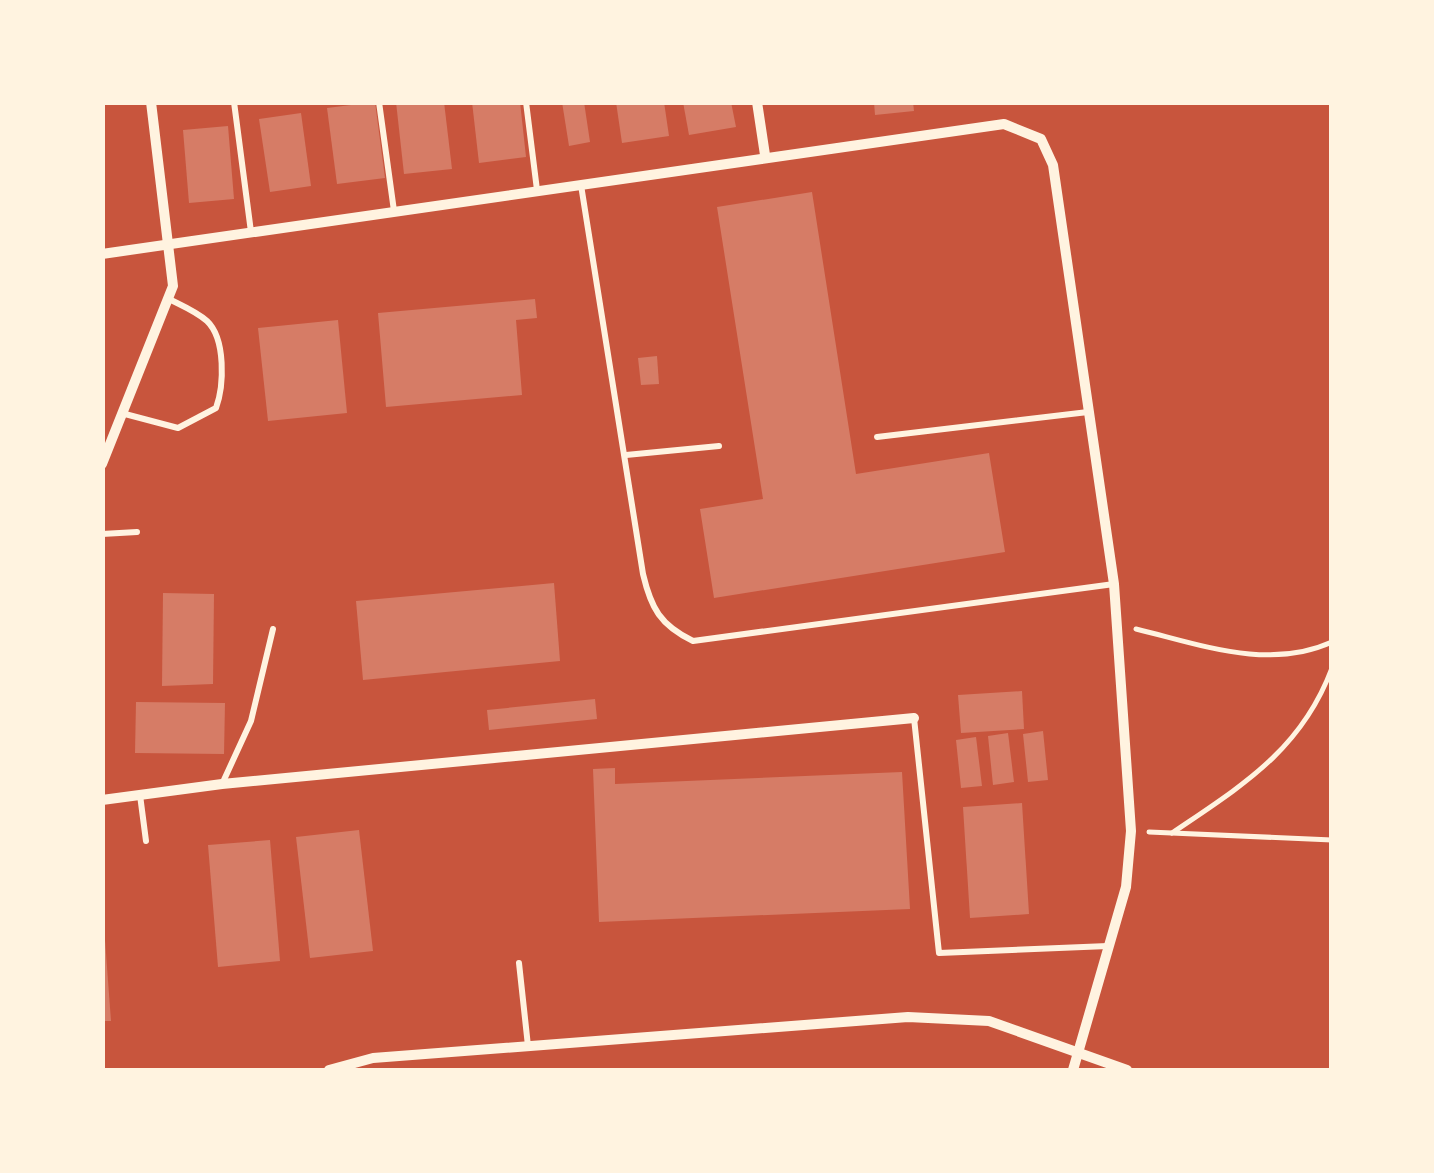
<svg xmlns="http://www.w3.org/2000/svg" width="1434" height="1173" font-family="'Asap Condensed',sans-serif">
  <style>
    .building { fill: #d67c66 }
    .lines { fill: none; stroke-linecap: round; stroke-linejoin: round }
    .path { stroke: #fff3e0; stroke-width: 5 }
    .service { stroke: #fff3e0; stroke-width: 6 }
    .minor { stroke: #fff3e0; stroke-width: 10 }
  </style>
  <rect width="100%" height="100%" fill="#c8553d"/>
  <g class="building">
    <path d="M375 102 385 178 337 184 327 108Z"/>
    <path d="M396 102H444L452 169 404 174Z"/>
    <path d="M472 102H520L526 157 479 163Z"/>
    <path d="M562 102H584L590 142 569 146Z"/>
    <path d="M616 102H664L669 136 622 143Z"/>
    <path d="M683 102H731L736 127 689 135Z"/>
    <path d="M874 102H913L914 111 875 115Z"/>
    <path d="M301 113 311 186 270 192 259 119Z"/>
    <path d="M228 126 234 199 189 203 183 130Z"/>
    <path d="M812 192 856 474 989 453 1005 552 714 598 700 509 763 499 717 207Z"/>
    <path d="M535 299 537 318 516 320 522 395 386 407 378 313Z"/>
    <path d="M338 320 347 413 268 421 258 328Z"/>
    <path d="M657 356 659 384 641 385 638 358Z"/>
    <path d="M554 583 560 661 363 680 356 601Z"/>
    <path d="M163 593 214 594 213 684 162 686Z"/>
    <path d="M1022 691 1024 729 961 733 958 695Z"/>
    <path d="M595 699 597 719 489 730 487 710Z"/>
    <path d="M136 702 225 703 224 754 135 753Z"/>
    <path d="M1043 731 1048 780 1028 782 1023 734Z"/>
    <path d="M1008 733 1014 782 993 785 988 736Z"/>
    <path d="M976 737 982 786 961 788 956 740Z"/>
    <path d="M615 768V784L902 772 910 909 599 922 593 769Z"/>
    <path d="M1022 803 1029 914 970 918 963 807Z"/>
    <path d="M359 830 373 951 310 958 296 837Z"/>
    <path d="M270 840 280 961 218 967 208 845Z"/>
    <path d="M105 940 111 1021H102V941Z"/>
  </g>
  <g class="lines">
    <g class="path">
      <path d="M1136 629C1199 644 1268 671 1332 642"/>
      <path d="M1149 832 1332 840"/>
      <path d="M1172 833C1241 786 1301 751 1332 668"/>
    </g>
    <g class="service">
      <path d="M234 102 251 232"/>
      <path d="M379 102 394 211"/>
      <path d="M526 102 537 190"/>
      <path d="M581 185 643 574C651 608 660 625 693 641L1114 584"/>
      <path d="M125 414 178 428 216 408C224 386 226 339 207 321 197 312 183 306 171 300"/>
      <path d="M877 437 1088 412"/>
      <path d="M626 455 719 446"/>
      <path d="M102 534 137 532"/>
      <path d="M914 718 939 953 1108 946"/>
      <path d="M223 782 251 721 273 629"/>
      <path d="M140 795 146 841"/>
      <path d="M519 963 528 1046"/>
    </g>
    <g class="minor">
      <path d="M757 102 765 155"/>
      <path d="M102 254 1004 124 1041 139 1053 165 1114 584 1131 831 1126 887 1073 1070"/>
      <path d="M102 464 173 286 151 102"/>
      <path d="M102 800 222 784 914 718"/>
      <path d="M329 1070 373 1058 908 1017 989 1021 1127 1070"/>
    </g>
  </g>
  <rect width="1434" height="1173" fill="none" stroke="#fff3e0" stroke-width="210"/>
</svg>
